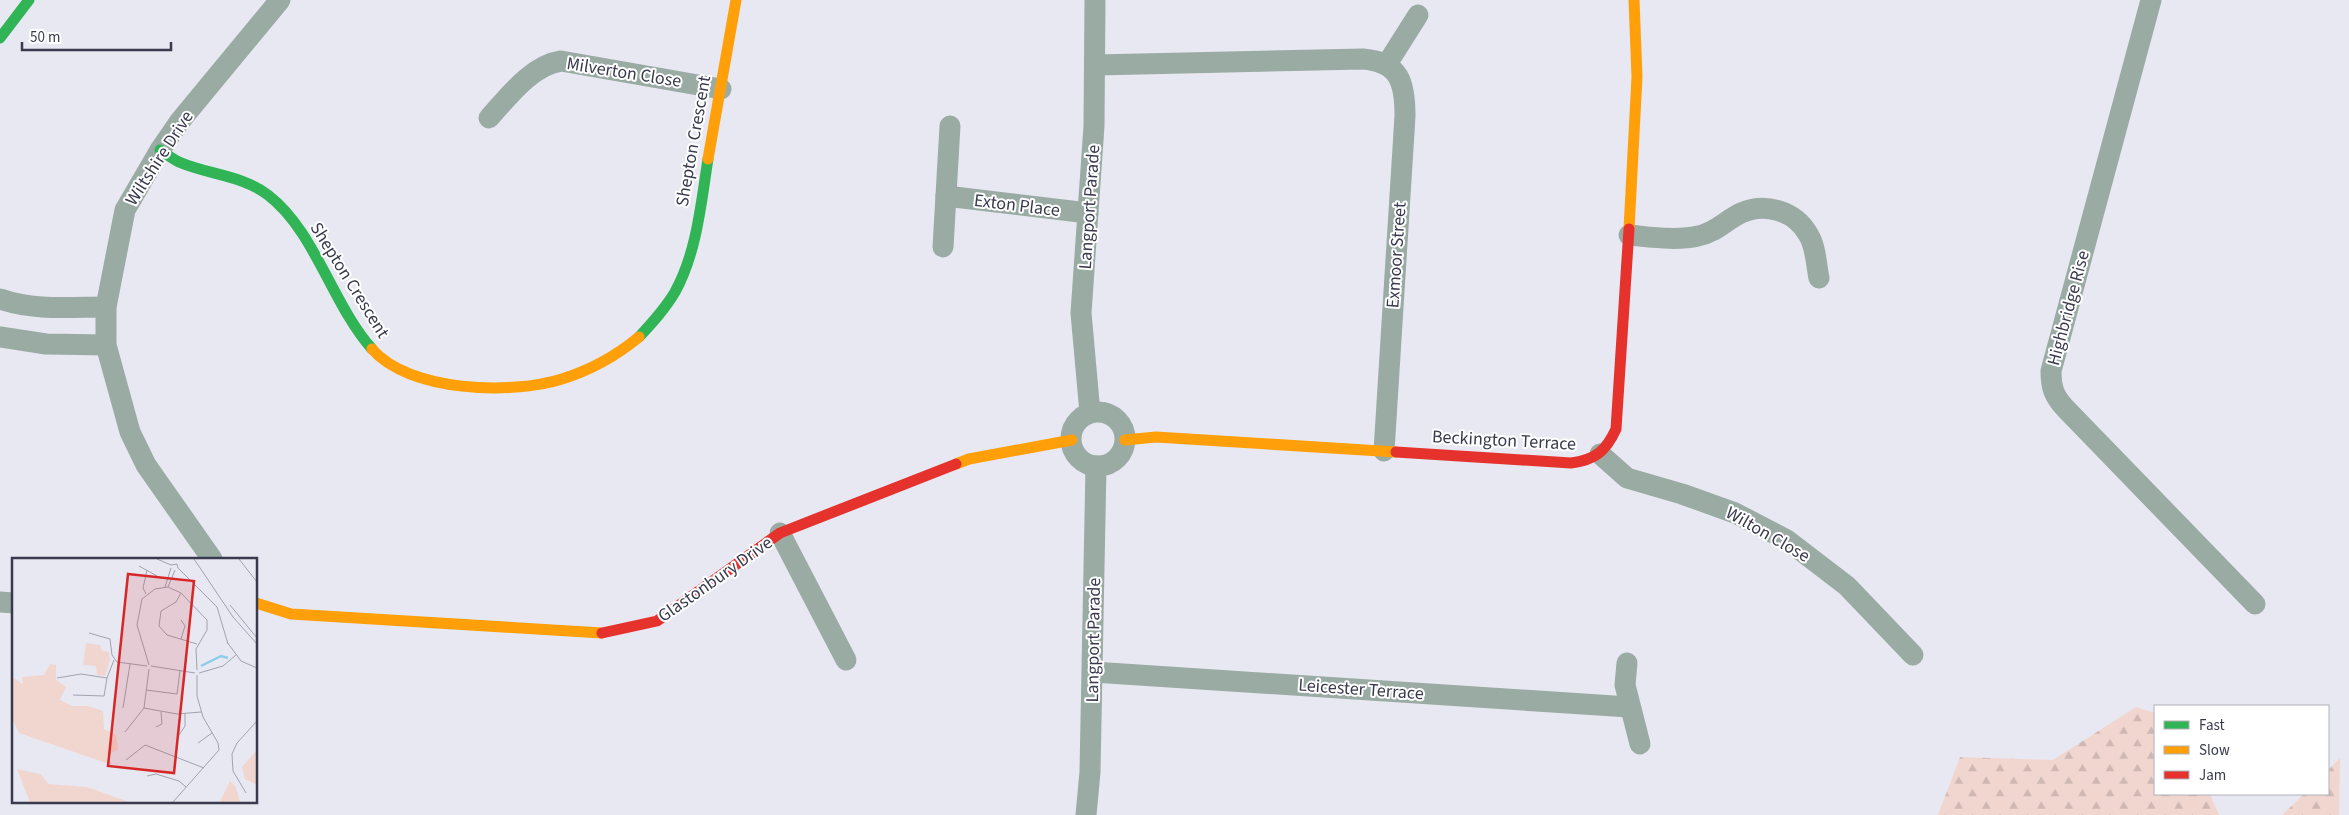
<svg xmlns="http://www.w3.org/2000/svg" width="2349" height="815" font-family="'Source Sans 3',sans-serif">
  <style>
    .forest { fill: url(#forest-firs) }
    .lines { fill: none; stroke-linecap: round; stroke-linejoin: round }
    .street { stroke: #9aaba4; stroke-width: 21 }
    .fast { stroke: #30b455; stroke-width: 11 }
    .slow { stroke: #ff9f0a; stroke-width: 11 }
    .jam { stroke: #e5322d; stroke-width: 11 }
    .labels { text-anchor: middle; stroke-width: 4; stroke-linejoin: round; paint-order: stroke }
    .street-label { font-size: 18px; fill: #393a4d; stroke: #fff }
    .inset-river { fill: none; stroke: #8ecde7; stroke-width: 2.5 }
    .inset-road { fill: none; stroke: #a2a2b0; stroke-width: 1 }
    .view { fill: #d62828; fill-opacity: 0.15; stroke: #d62828; stroke-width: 2.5 }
    .inset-edge { fill: none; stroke: #393a4d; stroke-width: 2.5 }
  </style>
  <defs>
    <pattern id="forest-firs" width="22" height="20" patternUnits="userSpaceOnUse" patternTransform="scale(1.25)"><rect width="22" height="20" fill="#f1d6cf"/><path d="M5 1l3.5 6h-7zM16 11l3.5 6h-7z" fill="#cfb8b3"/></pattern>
  </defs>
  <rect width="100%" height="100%" fill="#e8e8f2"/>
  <g class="forest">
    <path d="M2136 707 2155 713V794H2210L2219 815H1938L1960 757 2053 760Z"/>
    <path d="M2340 758 2339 815H2282L2304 794H2328V770Z"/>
  </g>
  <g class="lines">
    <g class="street">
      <path d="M2151 0 2051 371C2051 388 2054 396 2065 408L2255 604"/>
      <path d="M1387 64 1418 15"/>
      <path d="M1096 65 1363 59C1400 62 1405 83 1405 116L1384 451"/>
      <path d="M489 118C508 97 532 65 561 61L721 89"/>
      <path d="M946 196 1088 213"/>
      <path d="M1629 235C1651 237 1676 241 1698 236 1715 233 1726 220 1741 213 1765 202 1795 211 1808 234 1816 246 1816 264 1819 278"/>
      <path d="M943 247 950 126"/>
      <path d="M0 299C34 311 71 307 106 307"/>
      <path d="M0 337 46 344 106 345"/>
      <circle cx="1098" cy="439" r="27"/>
      <path d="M1090 413 1081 313 1094 126 1095 0"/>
      <path d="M1600 454 1627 478 1682 494 1735 513 1787 540 1847 586 1913 655"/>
      <path d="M780 533 846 660"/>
      <path d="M212 559 146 465 130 432 106 345V307L125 210 160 150 180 121 280 0"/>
      <path d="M0 602 14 603"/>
      <path d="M1627 663 1625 685 1640 744"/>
      <path d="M1093 672 1629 707"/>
      <path d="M1086 815 1090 772 1096 466"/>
    </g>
    <g class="fast">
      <path d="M0 38 29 0"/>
      <path d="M160 150C166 154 173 159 179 162 209 175 242 175 268 195 315 231 332 304 372 349"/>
      <path d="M639 337C652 323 665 309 675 292 697 252 701 203 708 159"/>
    </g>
    <g class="slow">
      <path d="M708 159 736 0"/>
      <path d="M1629 229 1637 77 1634 0"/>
      <path d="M372 349C409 392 512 395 562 379 591 370 616 356 639 337"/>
      <path d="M1125 440 1156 437 1396 452"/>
      <path d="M956 464 969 459 1072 440"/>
      <path d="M256 603 291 614 602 633"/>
    </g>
    <g class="jam">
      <path d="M1396 452 1571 463C1595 460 1606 451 1616 429L1629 229"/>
      <path d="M602 633 657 621 780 533 956 464"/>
    </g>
  </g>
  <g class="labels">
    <g class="street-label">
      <text transform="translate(624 72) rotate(9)" y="6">Milverton Close</text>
      <text transform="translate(693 141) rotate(-80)" y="6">Shepton Crescent</text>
      <text transform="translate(159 158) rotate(-57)" y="6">Wiltshire Drive</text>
      <text transform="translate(1017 205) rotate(7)" y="6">Exton Place</text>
      <text transform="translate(1089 207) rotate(-86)" y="6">Langport Parade</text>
      <text transform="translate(1396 255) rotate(-86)" y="6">Exmoor Street</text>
      <text transform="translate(350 280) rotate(58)" y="6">Shepton Crescent</text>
      <text transform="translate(2068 308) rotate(-75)" y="6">Highbridge Rise</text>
      <text transform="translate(1504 440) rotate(3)" y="6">Beckington Terrace</text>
      <text transform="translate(1768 534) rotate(30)" y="6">Wilton Close</text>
      <text transform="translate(715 579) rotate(-35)" y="6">Glastonbury Drive</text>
      <text transform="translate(1093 640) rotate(-89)" y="6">Langport Parade</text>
      <text transform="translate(1361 689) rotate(4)" y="6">Leicester Terrace</text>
    </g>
  </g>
  <g transform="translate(12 558)">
    <rect width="245" height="245" fill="#e8e8f2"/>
    <path d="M38 106 44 107V122L54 129 48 142 60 148H76L91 153 92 171 104 177 106 191 95 198 100 207 7 175 0 160V119L11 126 10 119 32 117ZM5 211 28 216 37 226 75 229 117 244H18ZM218 223 224 229 228 244H208Z" fill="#f1d6cf"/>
    <path d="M74 85 88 87 90 93 97 94 98 102 93 118 85 117 84 108 71 107Z" fill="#f1d6cf"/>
    <path d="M245 192V227L233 221 230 209Z" fill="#f1d6cf"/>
    <path class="inset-river" d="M189 108 209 98 216 100"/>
    <path class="inset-road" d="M145 1 159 7M182 1 221 59 245 86M227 1 245 24M159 7 165 6 166 10 205 49 216 86M127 8 145 18M153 29 159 10M156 29 163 12M169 35 164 44 149 53 147 68 155 77 185 86M134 36 131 30 135 12M218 47 245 80M169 62 173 68 169 81M77 75 98 81 100 97 105 104 135 108M215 84 229 103 245 110M137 107 125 67 130 41 143 31 156 29 169 35 195 62V72L184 91 185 112M139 108 183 115M137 111 132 150 165 156 189 154M187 115 211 108 224 97M45 120 69 116 95 120M134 132 165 136 168 112M61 137 92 138 95 120 102 102M111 150 118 106M144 169 150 166 149 154M113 174 132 150M167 177 173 168V156M186 185 200 175M114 202 133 187 192 210M135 218 144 216 167 223 174 229M234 235 221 213 220 196 225 185 245 163M161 244 207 192 206 185 191 159 185 138V117"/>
    <path class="view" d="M116 16 182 23 162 215 96 208Z"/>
    <rect width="245" height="245" class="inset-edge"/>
  </g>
  <rect x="2154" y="705" width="175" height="90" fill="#ffffff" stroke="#b0b0b8"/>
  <rect x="2164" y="721" width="25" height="8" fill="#30b455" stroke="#b0b0b8"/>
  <text x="2199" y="730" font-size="15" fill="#393a4d">Fast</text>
  <rect x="2164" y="746" width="25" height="8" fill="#ff9f0a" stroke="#b0b0b8"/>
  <text x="2199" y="755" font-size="15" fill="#393a4d">Slow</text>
  <rect x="2164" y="771" width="25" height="8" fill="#e5322d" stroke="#b0b0b8"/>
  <text x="2199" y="780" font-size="15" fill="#393a4d">Jam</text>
  <path d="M22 42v8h149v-8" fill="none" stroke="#393a4d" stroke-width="2.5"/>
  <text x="30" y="42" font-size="15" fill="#393a4d" stroke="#ffffff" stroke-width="4" paint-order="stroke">50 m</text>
</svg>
